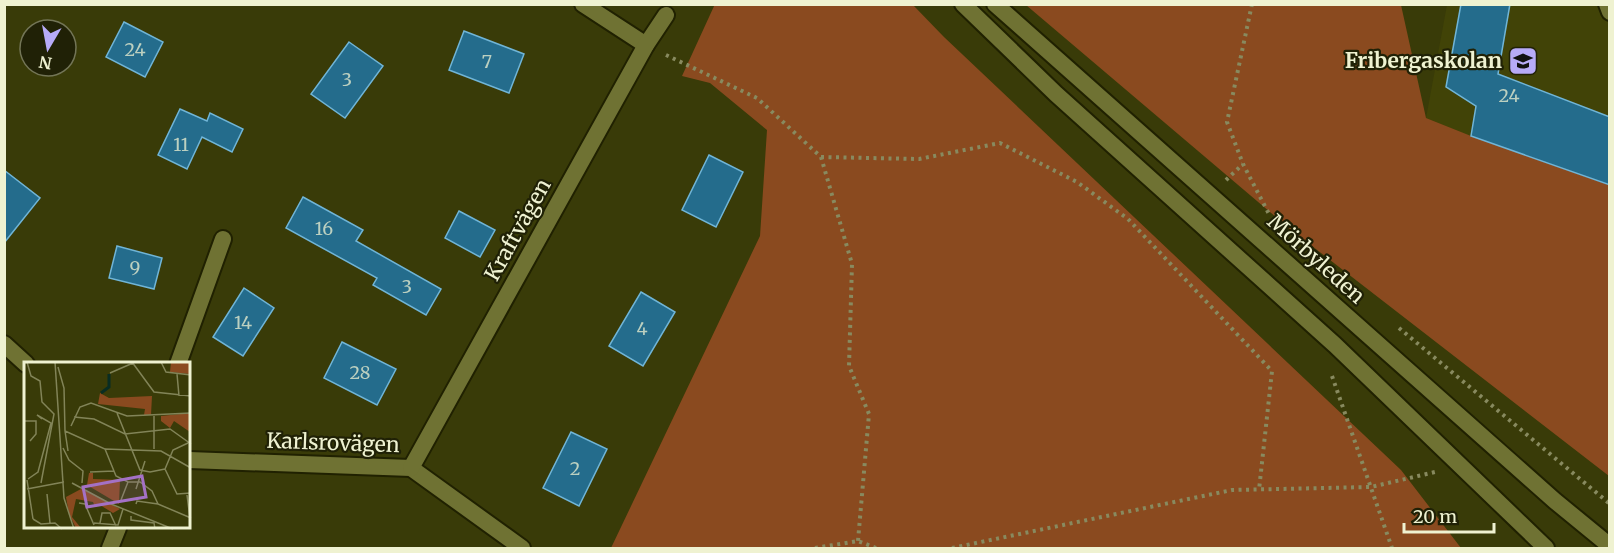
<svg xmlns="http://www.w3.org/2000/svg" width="1614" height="553" font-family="Merriweather,serif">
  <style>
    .built { fill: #414307 }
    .green { fill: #8a4a1f }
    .building { fill: #246c8c; stroke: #70b5d7; stroke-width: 1.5 }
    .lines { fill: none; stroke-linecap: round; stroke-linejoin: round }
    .service-casing { stroke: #202101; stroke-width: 20 }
    .minor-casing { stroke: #202101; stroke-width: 20 }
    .tertiary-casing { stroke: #202101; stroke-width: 20 }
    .path { stroke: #888a5f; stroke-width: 4; stroke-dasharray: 3 4.5; stroke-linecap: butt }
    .service { stroke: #6f7233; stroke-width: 16 }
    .minor { stroke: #6f7233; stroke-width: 16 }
    .tertiary { stroke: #6f7233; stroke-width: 16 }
    .labels { text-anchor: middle; stroke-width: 4.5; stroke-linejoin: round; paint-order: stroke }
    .number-label { font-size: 18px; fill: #bcd0c0 }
    .poi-label { font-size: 21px; font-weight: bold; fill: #eff2d1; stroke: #202106; text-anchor: end }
    .street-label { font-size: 21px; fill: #eff2d1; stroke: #202106 }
    .inset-river { fill: none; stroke: #092d23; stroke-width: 3 }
    .inset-road { fill: none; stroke: #828458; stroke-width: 1.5 }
    .view { fill: #a471c5; fill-opacity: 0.15; stroke: #a471c5; stroke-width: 3 }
    .inset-edge { fill: none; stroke: #eff2d1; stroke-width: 3 }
  </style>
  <rect width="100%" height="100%" fill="#393b08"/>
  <path class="built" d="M1447 5H1609V194L1426 118Z"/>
  <g class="green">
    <path d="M715 4 913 5 944 37 1401 470 1461 548H611L760 236 767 130 710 83 682 76Z"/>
    <path d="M1257 4 1401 5 1426 118 1471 136 1609 185V476L1290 229 1026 5Z"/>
  </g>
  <g class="building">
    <path d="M1461 4H1510L1498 74 1610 117V185L1471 136 1476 106 1446 87Z"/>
    <path d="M124 22 163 42 145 77 106 57Z"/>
    <path d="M464 31 524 54 509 93 449 70Z"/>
    <path d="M349 42 383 66 345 118 311 94Z"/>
    <path d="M180 109 207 121 210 113 243 129 232 152 202 137 187 169 158 155Z"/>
    <path d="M709 155 743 172 716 227 682 210Z"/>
    <path d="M4 170 40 198 4 243Z"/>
    <path d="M303 197 363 230 356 241 441 289 426 315 373 285 377 278 286 228Z"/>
    <path d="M459 211 495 230 480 257 445 238Z"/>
    <path d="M117 246 162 258 154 289 109 278Z"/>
    <path d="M244 288 274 308 243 356 213 337Z"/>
    <path d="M641 292 675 312 643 366 609 346Z"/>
    <path d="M342 342 396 369 377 405 324 378Z"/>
    <path d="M571 432 607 449 579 506 543 488Z"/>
  </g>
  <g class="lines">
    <g class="service-casing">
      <path id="service" d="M1607 4 1610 12"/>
    </g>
    <g class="minor-casing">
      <g id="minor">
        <path d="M583 4 646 45"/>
        <path d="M4 344 26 364"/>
        <path d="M178 364 223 239"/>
        <path d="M189 460 411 468 522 548"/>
        <path d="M411 468 646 45 666 15"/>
        <path d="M110 548 118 528"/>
      </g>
    </g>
    <g class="tertiary-casing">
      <g id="tertiary">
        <path d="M963 4 1056 94 1335 345 1546 548"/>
        <path d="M995 4 1555 501 1610 546"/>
      </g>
    </g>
    <g class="path">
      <path d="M1252 4 1227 122 1243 164 1269 214"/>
      <path d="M666 55 757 98 821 157 852 264 849 366 869 414 858 541"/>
      <path d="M821 157 919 159 1000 143 1077 182 1128 219 1272 371 1259 490"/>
      <path d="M1226 180 1243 164"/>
      <path d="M1399 328 1610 504"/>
      <path d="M1332 376 1392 548"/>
      <path d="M815 548 858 541 876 548"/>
      <path d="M952 548 1232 490 1371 487 1435 472"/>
    </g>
    <use href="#service" class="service"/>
    <use href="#minor" class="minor"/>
    <use href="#tertiary" class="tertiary"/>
  </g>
  <defs>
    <g id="school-square" transform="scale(1.5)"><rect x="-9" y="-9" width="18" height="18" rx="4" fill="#b7abf8" stroke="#202106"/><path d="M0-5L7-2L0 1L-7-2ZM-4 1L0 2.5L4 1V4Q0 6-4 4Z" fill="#111"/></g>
  </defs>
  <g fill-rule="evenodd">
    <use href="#school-square" x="1523" y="61"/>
  </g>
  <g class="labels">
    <g class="number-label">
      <text x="135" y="56">24</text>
      <text x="487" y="68">7</text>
      <text x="347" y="86">3</text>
      <text x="1509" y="102">24</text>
      <text x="181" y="151">11</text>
      <text x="324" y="235">16</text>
      <text x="135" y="274">9</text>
      <text x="407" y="293">3</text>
      <text x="243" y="329">14</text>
      <text x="642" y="335">4</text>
      <text x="360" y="379">28</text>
      <text x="575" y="475">2</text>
    </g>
    <g class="poi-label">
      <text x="1502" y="68">Fribergaskolan</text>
    </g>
    <g class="street-label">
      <text transform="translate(518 230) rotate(-61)" y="7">Kraftvägen</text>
      <text transform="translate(1316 259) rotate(42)" y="7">Mörbyleden</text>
      <text transform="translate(333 443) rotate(2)" y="7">Karlsrovägen</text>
    </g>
  </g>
  <g transform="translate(24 362)">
    <rect width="166" height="166" fill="#393b08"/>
    <path d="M147 0H166V12L146 10ZM76 31 85 36 128 34 127 53H120L121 47 74 42ZM166 51V70L150 59 146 66 137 59V54ZM65 111H69V117L96 118 95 142 63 123ZM57 127H59L96 147 89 151 76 143 71 145 69 140 52 137 48 155 57 166H52L45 152 42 135Z" fill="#8a4a1f"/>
    <path class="inset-river" d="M77 31 85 25V12"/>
    <path class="inset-road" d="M3 0 7 14 16 19 18 40 30 52 17 121M31 0 40 136 50 167M108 0 130 30 167 34M137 0 142 10 167 13M34 5 40 26 41 69 81 87 92 114 104 120H116L128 129 134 142M86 11 109 1M153 12 155 34M93 51 116 108 126 110 141 107M50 55 70 57 101 72 146 67 167 82M0 59H12V72L6 79M47 64 56 45 67 41 103 54 167 51M41 69 44 89M39 86 45 98 59 109 58 121M81 87 137 89 167 106M130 87V54M141 107 153 132 167 131M141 107 149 88 164 81M66 110 90 109M4 117 14 110 27 61 13 53 18 57M3 118 9 157M48 121 87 142 149 167M3 127 40 120M112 127 121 99M23 132 26 161M163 133 166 156M97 138 104 120M55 141 61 142 70 163M112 142 113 139 134 142 167 156M107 154V158L130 161 131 167M9 157 17 162 31 161 38 167M70 161 94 163 99 147M76 161 78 151H86L92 164"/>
    <path class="view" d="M118 114 122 135 63 145 59 125Z"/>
    <rect width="166" height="166" class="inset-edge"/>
  </g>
  <rect width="1614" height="553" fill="none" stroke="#eff2d1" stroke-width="12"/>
  <g transform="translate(48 48) rotate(190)"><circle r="28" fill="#202106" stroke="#737557" stroke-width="1.5"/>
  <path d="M0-4.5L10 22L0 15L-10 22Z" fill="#b7abf8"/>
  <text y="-9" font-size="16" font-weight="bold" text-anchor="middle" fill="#eff2d1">N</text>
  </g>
  <path d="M1404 523v9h90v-9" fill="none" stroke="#eff2d1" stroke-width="3"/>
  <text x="1413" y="523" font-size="18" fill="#eff2d1" stroke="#202106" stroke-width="4.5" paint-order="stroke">20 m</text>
</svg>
